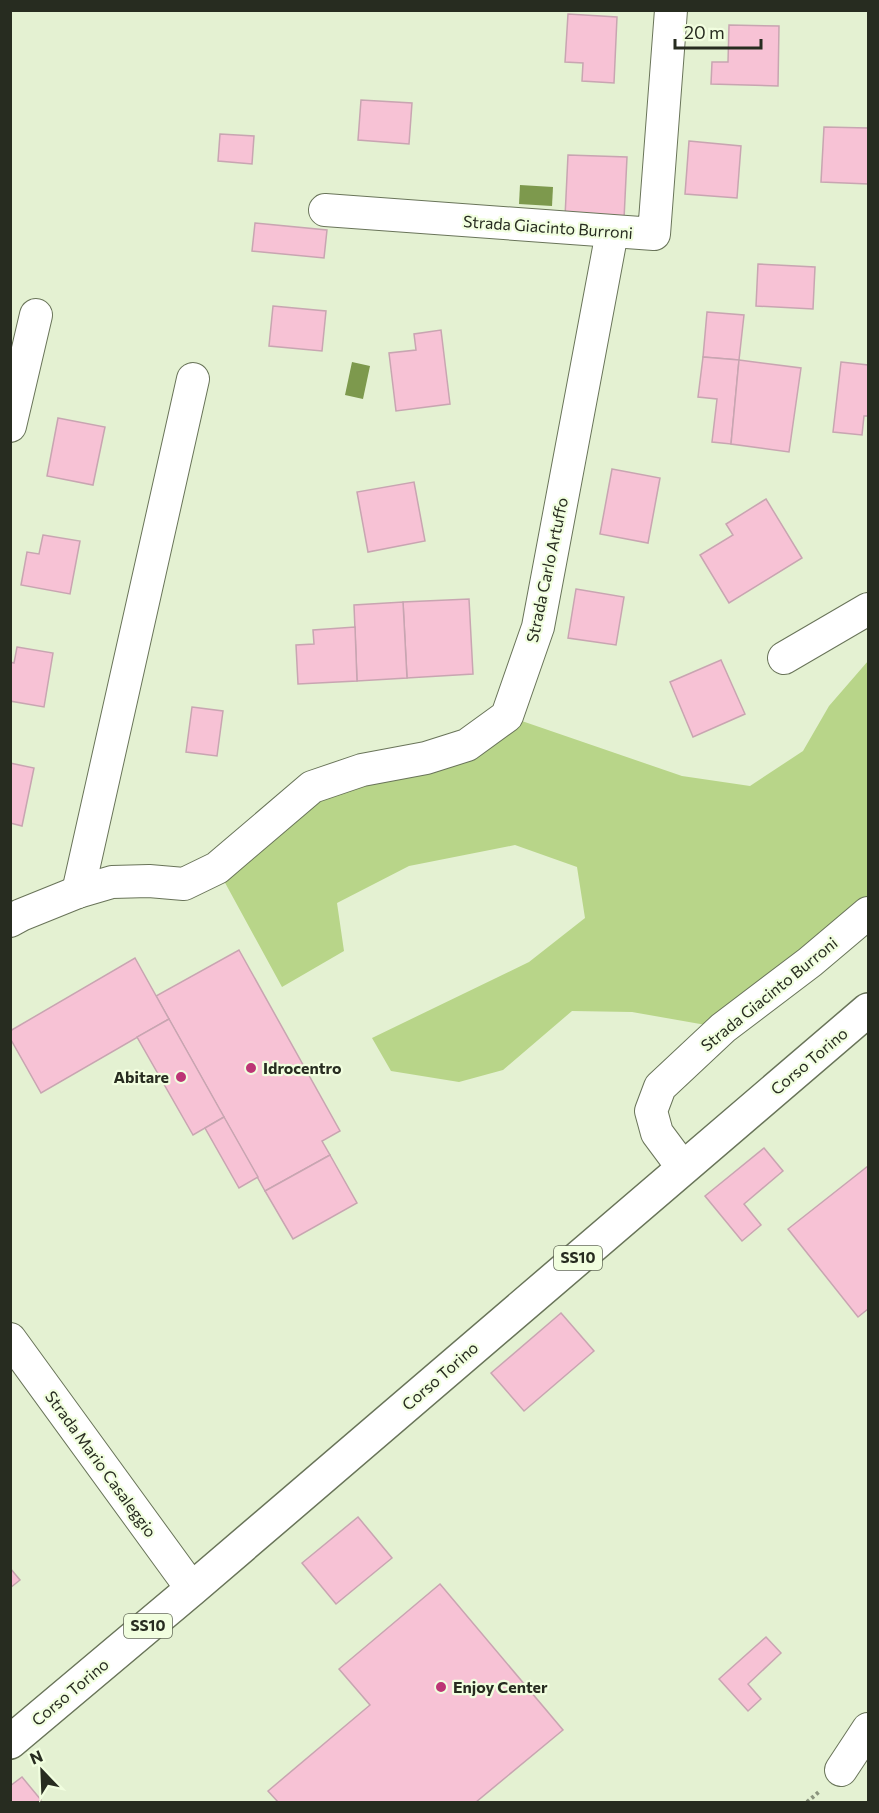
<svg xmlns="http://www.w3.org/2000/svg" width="879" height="1813" font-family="Commissioner,sans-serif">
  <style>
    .green { fill: #b8d589 }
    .water { fill: #7d994d }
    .building { fill: #f7c2d5; stroke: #c8a5b1; stroke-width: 1.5 }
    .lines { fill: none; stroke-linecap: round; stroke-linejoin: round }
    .street-casing { stroke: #697459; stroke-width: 34 }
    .primary-casing { stroke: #697459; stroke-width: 36 }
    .path { stroke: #8b947e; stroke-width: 4; stroke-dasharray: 3 3; stroke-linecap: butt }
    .street { stroke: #fff; stroke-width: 32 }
    .primary { stroke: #fff; stroke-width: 33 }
    .poi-dot { fill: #bc3575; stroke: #f1fedf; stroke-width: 2 }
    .labels { text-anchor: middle; stroke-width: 4.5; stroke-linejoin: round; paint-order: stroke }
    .shield { fill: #f1fedf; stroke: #646b59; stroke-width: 1.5 }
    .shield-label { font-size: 15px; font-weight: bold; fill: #272c20 }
    .street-label { font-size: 16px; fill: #272c20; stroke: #f1fedf }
    .poi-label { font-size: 16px; font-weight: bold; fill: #272c20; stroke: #f1fedf; text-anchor: start }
  </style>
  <rect width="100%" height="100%" fill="#e4f1d2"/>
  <path class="green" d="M868 661V913L723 1028 632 1012 572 1011 503 1070 459 1082 391 1071 372 1038 529 962 585 918 577 867 515 845 409 866 337 903 344 951 282 987 217 868 312 787 507 716 682 776 750 786 803 751 829 706Z"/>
  <g class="water">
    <path d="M520 185 553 187 552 206 519 204Z"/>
    <path d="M352 362 370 366 363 399 345 395Z"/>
  </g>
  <g class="building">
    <path d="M568 14 617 17 614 83 582 81 583 63 565 62Z"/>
    <path d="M729 25 779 26 778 86 711 84 712 62H728Z"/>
    <path d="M361 100 412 103 409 144 358 140Z"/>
    <path d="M824 127 868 128V184L821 182Z"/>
    <path d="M220 134 254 136 252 164 218 161Z"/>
    <path d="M689 141 741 146 737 198 685 194Z"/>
    <path d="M568 155 627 157 624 219 565 217Z"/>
    <path d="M255 223 327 230 324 258 252 251Z"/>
    <path d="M758 264 815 267 813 309 756 306Z"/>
    <path d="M273 306 326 311 322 351 269 346Z"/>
    <path d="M707 312 744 315 739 360 703 357Z"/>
    <path d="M441 330 450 404 396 411 389 353 416 350 414 334Z"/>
    <path d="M703 357 739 360 731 444 712 442 717 399 698 397Z"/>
    <path d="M739 360 801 368 789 452 731 444Z"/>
    <path d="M841 362 868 365V416H864L862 435 833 432Z"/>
    <path d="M58 418 105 427 93 485 47 476Z"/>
    <path d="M612 469 660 478 648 543 600 534Z"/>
    <path d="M414 482 425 541 368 552 357 492Z"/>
    <path d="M766 499 802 558 729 603 700 555 733 535 726 524Z"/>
    <path d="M43 535 80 541 70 594 21 585 27 552 39 554Z"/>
    <path d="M576 589 624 597 616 645 568 638Z"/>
    <path d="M469 599 473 674 407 678 403 602Z"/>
    <path d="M403 602 407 678 357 681 354 605Z"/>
    <path d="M355 627 357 681 298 684 296 645 314 644 313 630Z"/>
    <path d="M17 647 53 653 44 707 10 701V662L14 663Z"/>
    <path d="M721 660 745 714 693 737 670 682Z"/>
    <path d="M192 707 223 711 217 756 186 752Z"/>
    <path d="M10 763 34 768 22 826 10 823Z"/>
    <path d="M239 950 340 1131 322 1141 330 1155 265 1191 156 996Z"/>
    <path d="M135 958 169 1019 41 1093 10 1038V1031Z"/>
    <path d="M169 1019 224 1117 193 1135 137 1037Z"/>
    <path d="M224 1117 258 1177 239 1188 205 1128Z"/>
    <path d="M764 1148 783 1171 744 1204 761 1225 742 1241 705 1196Z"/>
    <path d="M330 1155 357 1203 293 1239 265 1191Z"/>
    <path d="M868 1166V1309L858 1317 788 1229Z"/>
    <path d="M561 1313 594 1351 524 1411 491 1373Z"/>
    <path d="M358 1517 392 1558 336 1604 302 1563Z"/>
    <path d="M10 1568 20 1580 10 1588Z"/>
    <path d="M440 1584 563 1730 476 1802H278L268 1791 370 1705 339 1669Z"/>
    <path d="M766 1637 781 1653 748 1684 761 1699 748 1711 719 1679Z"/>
    <path d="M22 1777 41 1800 39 1802H10V1786Z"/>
  </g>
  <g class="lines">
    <g class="street-casing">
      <g id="street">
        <path d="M325 210 654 234 671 10"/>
        <path d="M10 426 36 315"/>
        <path d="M784 658 868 609"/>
        <path d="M78 892 193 379"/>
        <path d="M10 921 21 915 78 892 112 882 149 881 184 884 217 868 312 787 362 770 426 758 467 745 507 716 538 627 612 232"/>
        <path d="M683 1168 657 1133 651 1111 660 1087 723 1028 810 962 868 913"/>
        <path d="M10 1339 192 1589"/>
        <path d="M841 1770 868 1729"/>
      </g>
    </g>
    <g class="primary-casing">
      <path id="primary" d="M10 1742 192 1589 868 1010"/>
    </g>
    <path class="path" d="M807 1802 820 1791"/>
    <use href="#street" class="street"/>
    <use href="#primary" class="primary"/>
  </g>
  <g class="poi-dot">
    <circle cx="251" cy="1068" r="6"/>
    <circle cx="181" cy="1077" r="6"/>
    <circle cx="441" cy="1687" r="6"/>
  </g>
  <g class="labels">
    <g class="shield">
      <rect x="554" y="1246" width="48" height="24" rx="4.5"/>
      <rect x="124" y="1614" width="48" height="24" rx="4.5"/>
    </g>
    <g class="shield-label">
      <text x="578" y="1263">SS10</text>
      <text x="148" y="1631">SS10</text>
    </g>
    <g class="street-label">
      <text transform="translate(548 227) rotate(4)" y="6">Strada Giacinto Burroni</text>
      <text transform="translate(547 570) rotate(-78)" y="6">Strada Carlo Artuffo</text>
      <text transform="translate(769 994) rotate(-39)" y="6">Strada Giacinto Burroni</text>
      <text transform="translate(809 1061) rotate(-40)" y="6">Corso Torino</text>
      <text transform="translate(440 1376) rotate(-41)" y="6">Corso Torino</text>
      <text transform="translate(101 1464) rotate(54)" y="6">Strada Mario Casaleggio</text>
      <text transform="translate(70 1692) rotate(-40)" y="6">Corso Torino</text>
    </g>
    <g class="poi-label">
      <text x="263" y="1074">Idrocentro</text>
      <text x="169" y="1083" text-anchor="end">Abitare</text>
      <text x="453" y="1693">Enjoy Center</text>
    </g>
  </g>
  <rect width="879" height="1813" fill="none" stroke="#272c20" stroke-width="24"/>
  <g transform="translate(42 1771) rotate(337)" stroke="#f1fedf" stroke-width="4.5" paint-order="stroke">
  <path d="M0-4.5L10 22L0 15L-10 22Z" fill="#272c20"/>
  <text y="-9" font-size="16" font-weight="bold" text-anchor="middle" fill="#272c20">N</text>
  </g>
  <path d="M675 39v9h86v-9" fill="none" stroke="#272c20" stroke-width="3"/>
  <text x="684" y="39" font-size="18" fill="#272c20" stroke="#f1fedf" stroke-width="4.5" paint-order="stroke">20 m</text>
</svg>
